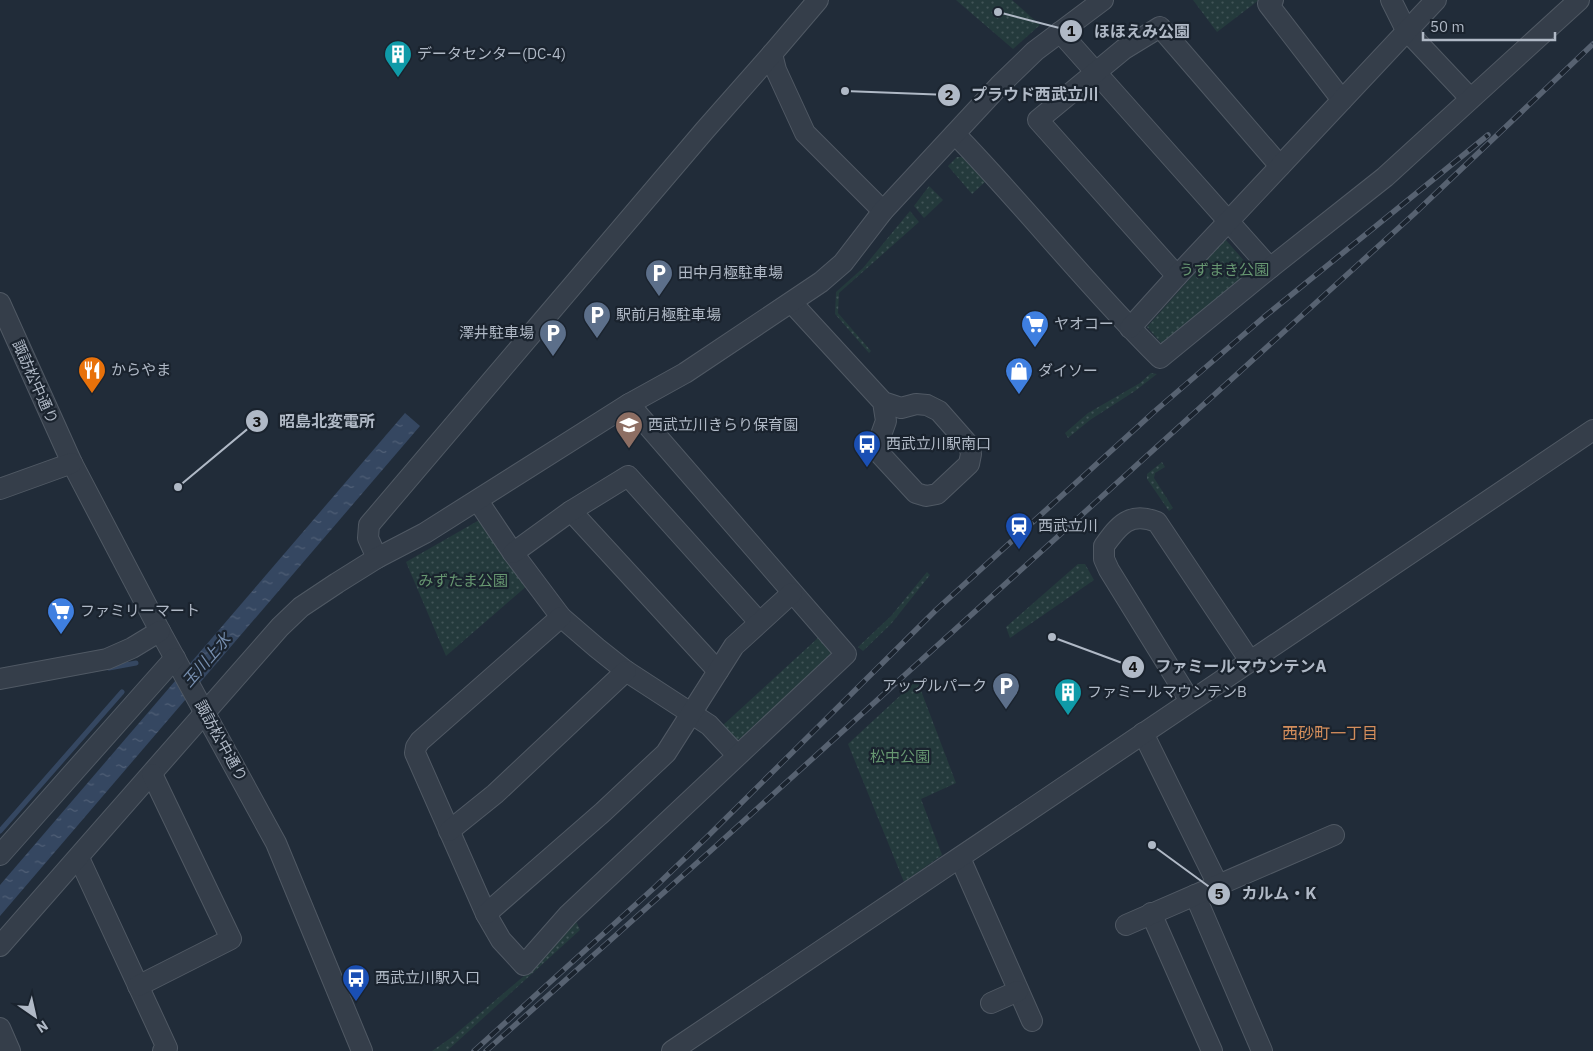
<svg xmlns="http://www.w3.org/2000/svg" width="1593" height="1051" font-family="'IBM Plex Sans','Noto Sans JP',sans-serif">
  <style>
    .grass { fill: url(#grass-dots) }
    .water { fill: url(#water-ripples) }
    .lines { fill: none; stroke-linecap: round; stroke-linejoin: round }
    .stream { stroke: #354761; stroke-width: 5 }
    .minor-casing { stroke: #505964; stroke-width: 22 }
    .minor { stroke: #353e4a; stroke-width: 20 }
    .rail-casing { stroke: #576271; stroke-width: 5.5 }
    .rail { stroke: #1a232e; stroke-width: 4; stroke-dasharray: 11; stroke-linecap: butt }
    .labels { text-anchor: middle; stroke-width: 4.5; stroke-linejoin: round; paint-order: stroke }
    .poi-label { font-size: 15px; fill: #b0b9c6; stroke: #1a232e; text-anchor: start }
    .park-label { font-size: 15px; fill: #679771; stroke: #1a232e }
    .street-label { font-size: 15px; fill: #b0b9c6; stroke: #1a232e }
    .water-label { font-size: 16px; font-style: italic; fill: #778faf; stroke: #1a232e }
    .neighbourhood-label { font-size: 16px; fill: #d48e5c; stroke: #1a232e }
    .leader { fill: none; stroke: #b0b9c6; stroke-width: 2 }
    .callout-dot { fill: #b0b9c6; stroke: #1a232e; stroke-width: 2 }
    .mark-label { font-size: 15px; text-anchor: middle; font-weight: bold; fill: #111 }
    .callout-label { font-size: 16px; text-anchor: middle; font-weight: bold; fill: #b0b9c6; stroke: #1a232e; stroke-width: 4.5; stroke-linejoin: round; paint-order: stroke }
  </style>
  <defs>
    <pattern id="grass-dots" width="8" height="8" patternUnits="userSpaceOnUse" patternTransform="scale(1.25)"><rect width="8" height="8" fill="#243a3c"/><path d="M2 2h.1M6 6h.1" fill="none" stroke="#415457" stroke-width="1.8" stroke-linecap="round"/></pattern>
    <pattern id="water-ripples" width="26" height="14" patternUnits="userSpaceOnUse" patternTransform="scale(1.25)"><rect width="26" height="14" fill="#354761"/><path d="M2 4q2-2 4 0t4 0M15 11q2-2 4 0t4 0" fill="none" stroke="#505f76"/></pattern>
  </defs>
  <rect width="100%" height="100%" fill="#212c39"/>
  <g class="grass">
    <path d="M956 0H1012L1040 25 1013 49Z"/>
    <path d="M1193 0H1259L1217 32Z"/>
    <path d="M957 157H966L986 181 972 194 948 166Z"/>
    <path d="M929 186 943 200 924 218 914 206Z"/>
    <path d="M910 211 919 222 839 293 838 313 871 351 869 353 835 314 836 292 863 268Z"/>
    <path d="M1225 239 1253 271 1164 346 1147 327Z"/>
    <path d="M1151 373 1157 374 1135 391 1090 420 1068 438 1065 433 1088 413 1140 383Z"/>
    <path d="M1162 462 1165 467 1155 473 1154 478 1173 508 1169 511 1147 479V474Z"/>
    <path d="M481 519 528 585 446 656 406 562Z"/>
    <path d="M1078 564H1085L1094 580 1010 638 1006 627Z"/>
    <path d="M927 572 930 575 891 624 863 651 858 647 891 616Z"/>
    <path d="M820 636 832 650 829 659 742 739 734 740 722 726Z"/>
    <path d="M917 680 956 783 921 799 942 855 904 882 848 744Z"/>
    <path d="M574 917 580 930 447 1051H432L452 1037 531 970Z"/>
  </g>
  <path class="water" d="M405 413 420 426 0 916V885Z"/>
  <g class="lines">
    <g class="stream">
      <path d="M109 668 136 663"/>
      <path d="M0 831 122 692"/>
    </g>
    <g class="minor-casing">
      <g id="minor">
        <path d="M1273 0 1268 4 1342 100"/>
        <path d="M1391 0 1406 30 1470 98"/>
        <path d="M1060 32 1270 268"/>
        <path d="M772 54 776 70 805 133 883 211"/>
        <path d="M955 134C1025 206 1088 287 1160 358L1270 268 1385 177 1579 0"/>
        <path d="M1177 276 1038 120 1124 49 1160 27 1280 166"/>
        <path d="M0 303 72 463 160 631 276 843 362 1051"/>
        <path d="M792 303 883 402 901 408 916 404 927 405 939 411 969 445 971 454 969 464 937 494 926 496 916 493 880 454 877 446 886 421 883 402"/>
        <path d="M1130 328 1177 276 1436 0"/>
        <path d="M0 489 72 463"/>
        <path d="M478 501 513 553 561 617 597 648 626 671 709 725 737 755"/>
        <path d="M571 511 718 671"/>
        <path d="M513 553 571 511 628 476 759 622"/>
        <path d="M377 558 368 538 369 525 705 130 772 54 818 0"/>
        <path d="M561 617 420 741 416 747 415 753 486 914 501 940 524 965 568 915 846 654 629 404"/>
        <path d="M0 679 107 659 132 648 160 631"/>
        <path d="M1190 701 1109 570 1104 559V546C1119 525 1130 511 1157 522L1250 661"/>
        <path d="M1143 733 1218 885"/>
        <path d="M449 831 495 794 626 671"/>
        <path d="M0 855 175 658"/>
        <path d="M79 858 167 1048 163 1051"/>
        <path d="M960 858 1032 1021"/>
        <path d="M1195 895 1262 1051"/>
        <path d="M1151 913 1212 1051"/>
        <path d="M486 914 603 812 666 753 734 646 792 593"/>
        <path d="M1126 925 1334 835"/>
        <path d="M0 946 280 627 301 607 337 583 377 558 425 533 629 404 685 373 821 282 843 263 883 211 999 86 1035 51 1103 0"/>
        <path d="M138 986 231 939 152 774"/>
        <path d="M991 1003 1018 991"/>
        <path d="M0 1028 10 1051"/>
        <path d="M672 1051C979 844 1287 638 1593 430"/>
      </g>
    </g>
    <use href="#minor" class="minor"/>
    <g class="rail-casing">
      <g id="rail">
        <path d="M474 1051 655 887 707 837 936 610 1155 411 1264 317 1488 135"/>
        <path d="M486 1051 716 846 1414 214 1593 44"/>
      </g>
    </g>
    <use href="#rail" class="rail"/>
  </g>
  <defs>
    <g id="building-pin" transform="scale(1.4375)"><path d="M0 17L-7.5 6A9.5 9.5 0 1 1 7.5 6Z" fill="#0f9aa8" stroke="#1a232e"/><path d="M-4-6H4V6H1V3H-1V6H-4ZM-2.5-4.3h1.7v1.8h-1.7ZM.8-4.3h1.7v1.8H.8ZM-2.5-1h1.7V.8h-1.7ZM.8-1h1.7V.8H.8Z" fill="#fff"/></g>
    <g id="parking-pin" transform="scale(1.4375)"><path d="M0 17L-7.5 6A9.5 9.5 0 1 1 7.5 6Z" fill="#5c6f8a" stroke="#1a232e"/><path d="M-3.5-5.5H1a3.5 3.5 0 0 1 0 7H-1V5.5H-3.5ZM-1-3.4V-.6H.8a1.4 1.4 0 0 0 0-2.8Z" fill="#fff"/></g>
    <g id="supermarket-pin" transform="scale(1.4375)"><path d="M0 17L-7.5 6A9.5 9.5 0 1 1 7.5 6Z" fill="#3f7fe0" stroke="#1a232e"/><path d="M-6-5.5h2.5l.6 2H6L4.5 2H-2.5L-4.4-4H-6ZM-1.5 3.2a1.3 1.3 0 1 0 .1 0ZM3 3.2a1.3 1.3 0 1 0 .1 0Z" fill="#fff"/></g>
    <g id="restaurant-pin" transform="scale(1.4375)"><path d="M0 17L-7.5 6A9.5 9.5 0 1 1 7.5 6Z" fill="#e8710a" stroke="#1a232e"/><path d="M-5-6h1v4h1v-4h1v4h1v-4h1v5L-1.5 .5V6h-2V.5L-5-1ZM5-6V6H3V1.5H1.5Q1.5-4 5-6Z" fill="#fff"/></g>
    <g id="shop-pin" transform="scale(1.4375)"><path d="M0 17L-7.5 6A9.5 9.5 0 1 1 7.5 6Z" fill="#3f7fe0" stroke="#1a232e"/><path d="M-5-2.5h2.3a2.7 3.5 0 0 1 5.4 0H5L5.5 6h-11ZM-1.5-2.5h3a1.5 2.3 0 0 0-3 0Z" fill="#fff"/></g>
    <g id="school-pin" transform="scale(1.4375)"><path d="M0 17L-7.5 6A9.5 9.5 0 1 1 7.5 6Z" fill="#8d6e63" stroke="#1a232e"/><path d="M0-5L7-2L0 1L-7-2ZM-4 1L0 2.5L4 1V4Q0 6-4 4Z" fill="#fff"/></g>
    <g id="bus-pin" transform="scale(1.4375)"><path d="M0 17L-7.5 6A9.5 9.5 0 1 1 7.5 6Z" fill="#1a4fb4" stroke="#1a232e"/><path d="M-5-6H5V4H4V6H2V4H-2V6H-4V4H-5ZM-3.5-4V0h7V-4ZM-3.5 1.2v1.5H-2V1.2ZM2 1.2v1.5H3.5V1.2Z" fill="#fff"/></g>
    <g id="station-pin" transform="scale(1.4375)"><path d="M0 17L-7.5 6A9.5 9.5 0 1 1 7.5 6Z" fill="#1a4fb4" stroke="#1a232e"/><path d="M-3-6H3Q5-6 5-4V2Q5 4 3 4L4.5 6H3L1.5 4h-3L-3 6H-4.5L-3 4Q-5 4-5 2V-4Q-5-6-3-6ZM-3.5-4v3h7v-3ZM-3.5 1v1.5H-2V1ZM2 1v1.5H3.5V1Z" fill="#fff"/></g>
  </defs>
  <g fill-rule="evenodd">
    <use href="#building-pin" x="398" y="54"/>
    <use href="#parking-pin" x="659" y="273"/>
    <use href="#parking-pin" x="597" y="315"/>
    <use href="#supermarket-pin" x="1035" y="324"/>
    <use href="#parking-pin" x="553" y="333"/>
    <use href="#restaurant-pin" x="92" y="370"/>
    <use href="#shop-pin" x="1019" y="371"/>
    <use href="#school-pin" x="629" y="425"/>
    <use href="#bus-pin" x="867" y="444"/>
    <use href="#station-pin" x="1019" y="526"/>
    <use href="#supermarket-pin" x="61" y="611"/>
    <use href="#parking-pin" x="1006" y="686"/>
    <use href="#building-pin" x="1068" y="692"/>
    <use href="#bus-pin" x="356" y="978"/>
  </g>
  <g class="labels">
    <g class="poi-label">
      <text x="417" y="59">データセンター(DC-4)</text>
      <text x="678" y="278">田中月極駐車場</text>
      <text x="616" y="320">駅前月極駐車場</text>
      <text x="1054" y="329">ヤオコー</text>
      <text x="534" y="338" text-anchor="end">澤井駐車場</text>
      <text x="111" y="375">からやま</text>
      <text x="1038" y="376">ダイソー</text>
      <text x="648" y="430">西武立川きらり保育園</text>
      <text x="886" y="449">西武立川駅南口</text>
      <text x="1038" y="531">西武立川</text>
      <text x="80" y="616">ファミリーマート</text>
      <text x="987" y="691" text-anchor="end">アップルパーク</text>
      <text x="1087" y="697">ファミールマウンテンB</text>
      <text x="375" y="983">西武立川駅入口</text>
    </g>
    <g class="park-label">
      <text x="1224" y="275">うずまき公園</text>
      <text x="463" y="586">みずたま公園</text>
      <text x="900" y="762">松中公園</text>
    </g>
    <g class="street-label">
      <text transform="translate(35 382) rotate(66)" y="5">諏訪松中通り</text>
      <text transform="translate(221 741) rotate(61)" y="5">諏訪松中通り</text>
    </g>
    <g class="water-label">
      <text transform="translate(206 660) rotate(-49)" y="6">玉川上水</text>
    </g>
    <g class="neighbourhood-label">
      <text x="1330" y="739">西砂町一丁目</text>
    </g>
  </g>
  <path class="leader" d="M998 12L1071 31M845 91L949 95M178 487L257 421M1052 637L1133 667M1152 845L1219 894"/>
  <g class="callout-dot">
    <circle cx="998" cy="12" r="5"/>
    <circle cx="845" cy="91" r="5"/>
    <circle cx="178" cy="487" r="5"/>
    <circle cx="1052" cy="637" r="5"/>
    <circle cx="1152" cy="845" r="5"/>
    <circle cx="1071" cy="31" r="12"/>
    <circle cx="949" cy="95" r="12"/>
    <circle cx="257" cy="421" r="12"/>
    <circle cx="1133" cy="667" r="12"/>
    <circle cx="1219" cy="894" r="12"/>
  </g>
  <g class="mark-label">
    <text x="1071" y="36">1</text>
    <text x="949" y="100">2</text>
    <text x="257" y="427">3</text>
    <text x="1133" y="672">4</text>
    <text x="1219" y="899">5</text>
  </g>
  <g class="callout-label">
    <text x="1142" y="37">ほほえみ公園</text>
    <text x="1035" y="100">プラウド西武立川</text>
    <text x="327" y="427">昭島北変電所</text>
    <text x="1241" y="672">ファミールマウンテンA</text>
    <text x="1279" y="899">カルム・K</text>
  </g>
  <g transform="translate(35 1016) rotate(146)" stroke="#1a232e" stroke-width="4" paint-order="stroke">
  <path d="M0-4L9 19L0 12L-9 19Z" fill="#b0b9c6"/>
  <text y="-8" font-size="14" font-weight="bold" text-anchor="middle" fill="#b0b9c6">N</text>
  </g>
  <path d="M1423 32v8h132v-8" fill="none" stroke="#b0b9c6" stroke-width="2.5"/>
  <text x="1430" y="32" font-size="15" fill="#b0b9c6" stroke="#1a232e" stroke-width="4" paint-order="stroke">50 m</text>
</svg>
